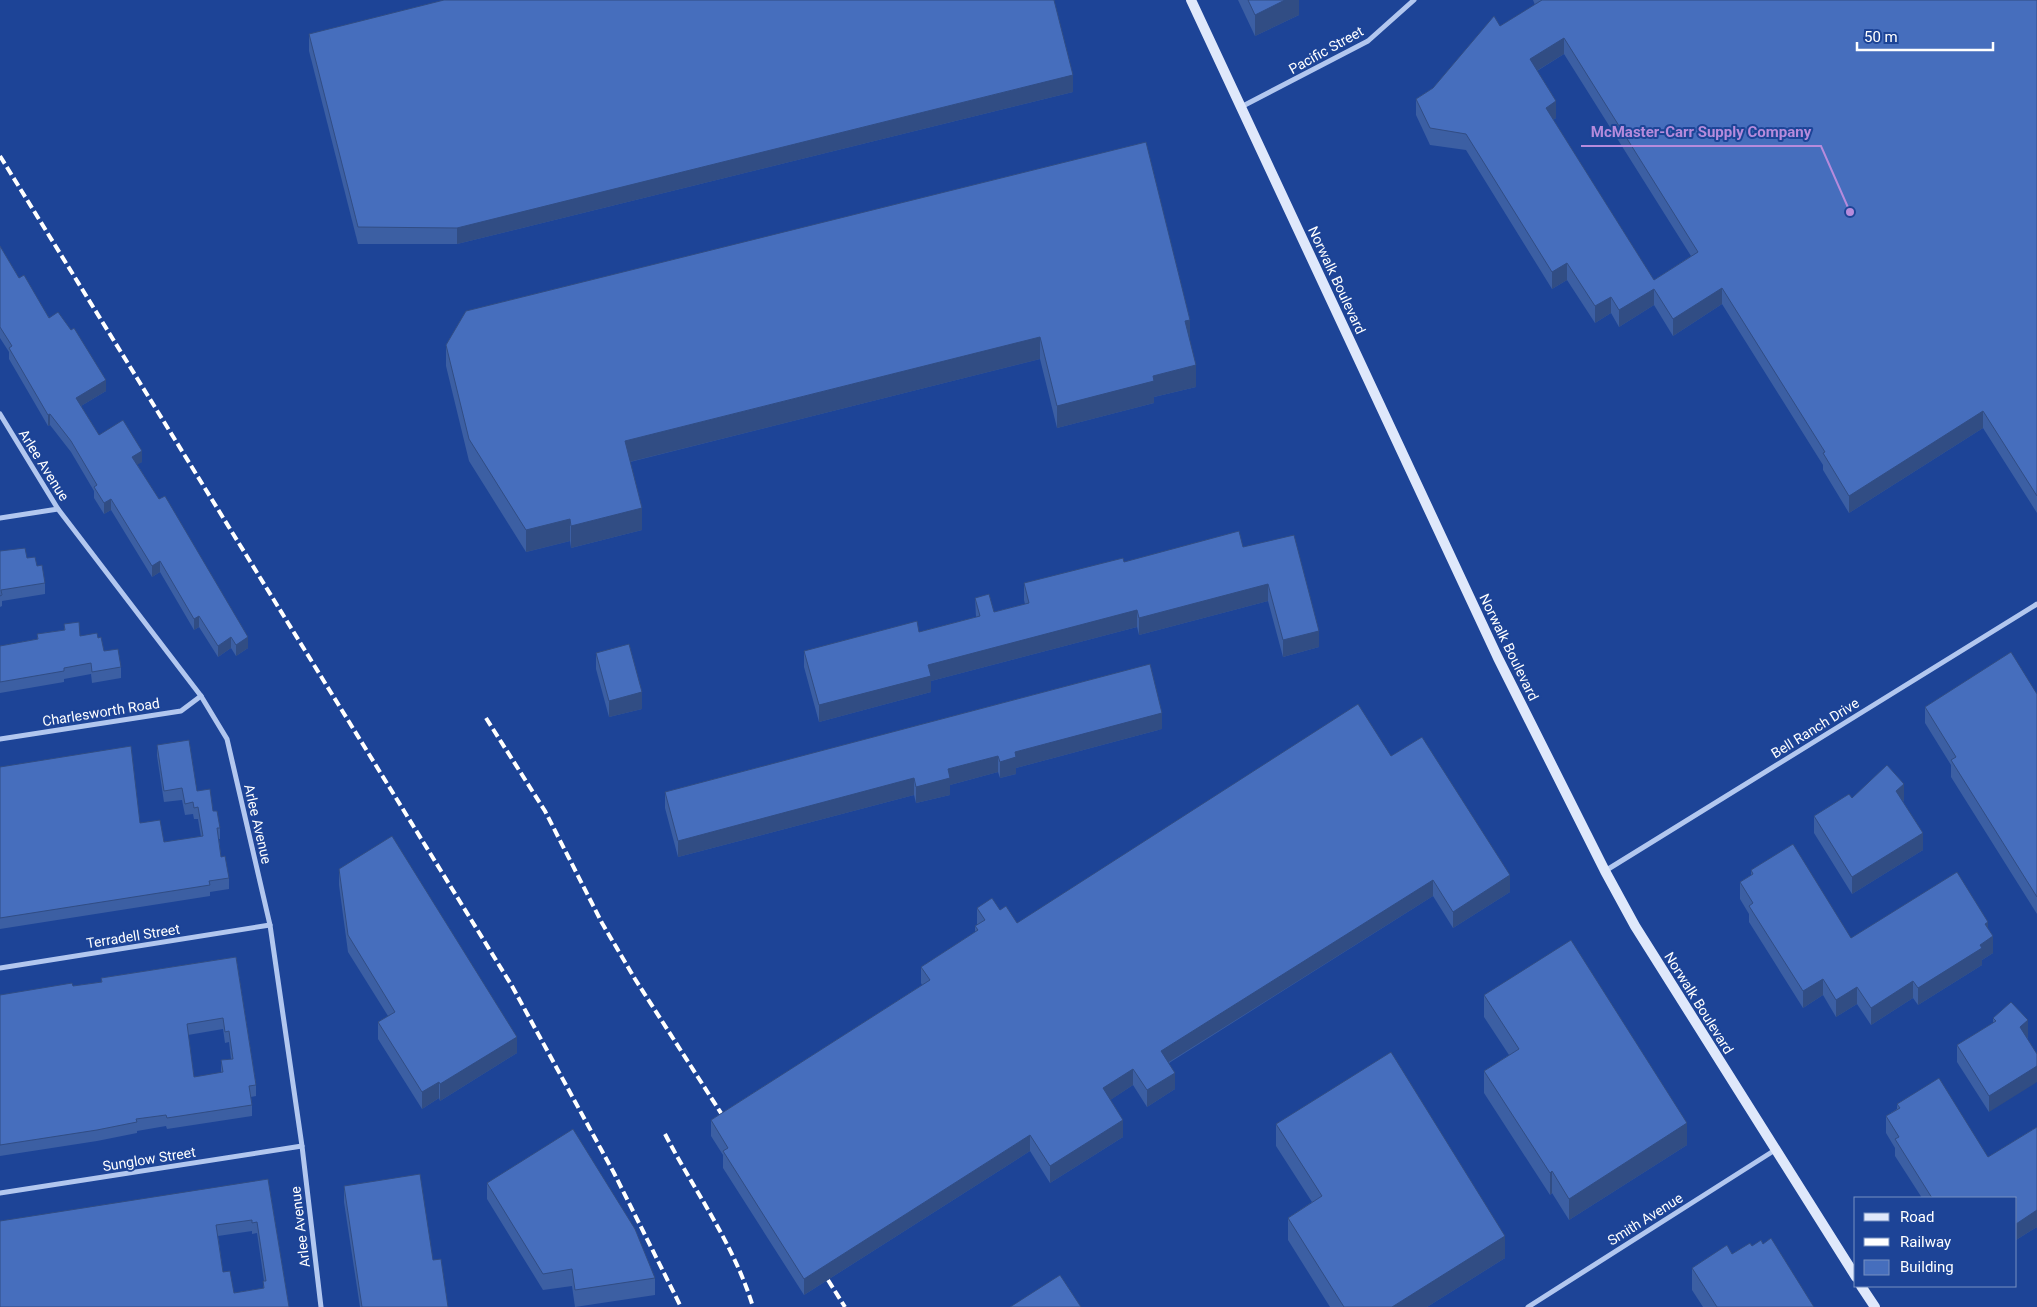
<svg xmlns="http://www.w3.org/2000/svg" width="2037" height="1307" font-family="Roboto,sans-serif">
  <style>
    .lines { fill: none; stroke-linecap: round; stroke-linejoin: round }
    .street { stroke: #b2c7ef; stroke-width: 5 }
    .secondary { stroke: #dfe8fb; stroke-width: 10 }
    .rail { stroke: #fff; stroke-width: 4; stroke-dasharray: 9 4; stroke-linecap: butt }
    .wall { fill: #3c5fa3; fill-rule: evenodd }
    .shaded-wall { fill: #314d84 }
    .building { fill: #466ebd; stroke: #314d84; fill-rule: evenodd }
    .labels { text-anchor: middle; stroke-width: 4; stroke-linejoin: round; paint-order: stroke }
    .street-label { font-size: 14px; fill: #fff; stroke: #1d4497 }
    .leader { fill: none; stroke: #b68bdc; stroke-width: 2 }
    .callout-dot { fill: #b68bdc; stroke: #1d4497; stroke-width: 2 }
    .callout-label { font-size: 15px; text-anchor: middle; font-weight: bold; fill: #b68bdc; stroke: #1d4497; stroke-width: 4; stroke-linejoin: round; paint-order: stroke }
  </style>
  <rect width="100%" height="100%" fill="#1d4497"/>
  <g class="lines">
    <g class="street">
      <path d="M1241 107 1368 41 1414 0"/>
      <path d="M0 414 58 509 201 696 227 739 270 925 302 1146 321 1307"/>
      <path d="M0 518 58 509"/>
      <path d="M0 739 181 711 201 696"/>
      <path d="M1605 871 2037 604"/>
      <path d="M0 968 270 925"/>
      <path d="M0 1193 302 1146"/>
      <path d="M1528 1307 1775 1150"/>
    </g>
    <g class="secondary">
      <path d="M1191 0 1498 658 1605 871 1635 926 1856 1277"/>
      <path d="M1861 1286 1875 1307"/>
    </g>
    <g class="rail">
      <path d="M0 156 512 986 614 1173 681 1307"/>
      <path d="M486 718 545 811 602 923 635 979 728 1124"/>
      <path d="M665 1134C695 1192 734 1244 753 1307"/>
      <path d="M828 1280 845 1307"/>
    </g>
  </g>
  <g class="wall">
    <path d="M1238 0H1299V15L1255 36Z"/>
    <path d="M1533 0H2037V513L1983 428 1849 513 1823 470V465L1722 304 1673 336 1654 305 1619 327 1611 313 1595 323 1567 280 1552 289 1466 150 1430 145 1416 115V99L1433 88 1500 26 1535 5ZM1564 54 1691 256 1654 280 1553 120 1556 118 1537 71Z"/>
    <path d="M309 34 1073 92 457 244H358L309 51Z"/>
    <path d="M0 246 19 278 106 391 81 406 99 435 142 462 137 464 248 648 236 656 231 648 218 657 199 627 194 630 160 572 152 577 111 510 104 514 94 498V491L71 452 50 425 48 426 9 359V352L0 338Z"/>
    <path d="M466 311 1190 342 1196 387 1154 397V403L1057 428 1040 359 630 462 642 530 571 548 570 541 526 552 469 461 446 366V345Z"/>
    <path d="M1243 547 1319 647 1283 657 1268 601 1139 635 1137 627 931 681V692L819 722 804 667V651L919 632 976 617 975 598 994 612 1025 604 1024 600V583L1124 562Z"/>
    <path d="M0 551 27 558 37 566 45 583V594L2 601V606L0 607Z"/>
    <path d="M64 624 80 636 98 638 104 651 121 667V678L92 683 91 674 64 679V682L0 693V646L37 639V634L64 630Z"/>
    <path d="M596 653 642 709 609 717 596 669Z"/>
    <path d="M2037 694V914L1951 777V765L1925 723V707Z"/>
    <path d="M1162 729 1016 768V774L1000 778 998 772 950 785V795L916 803 914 795 678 857 665 808V792Z"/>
    <path d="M157 745 197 791 213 811 220 828V839H219L221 857 229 878V889L210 892V896L0 929V767L140 823 164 842 201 837 198 819H194L193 814 185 815 182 800 164 802 157 756Z"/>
    <path d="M1391 756 1510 892 1453 928 1433 896 1169 1063 1175 1089 1147 1107 1133 1085 1110 1100 1123 1137 1050 1183 1030 1151 804 1295 723 1168V1155L711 1136V1120L922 985 921 983V967L975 932V926L977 925V908L1000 910 1017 923Z"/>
    <path d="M1852 798 1904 800 1903 801 1923 850 1852 894 1814 833V816Z"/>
    <path d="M339 869 517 1053 440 1101 439 1098 422 1109 378 1039V1022L388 1016 348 952 339 885Z"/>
    <path d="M1751 870 1851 938 1988 929 1993 953 1982 960V965L1918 1005 1913 998 1871 1025 1857 1004 1836 1017 1823 995 1803 1008 1749 922V914L1740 899V882L1751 875Z"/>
    <path d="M236 957 256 1085V1096L251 1097 252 1105V1116L167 1129 166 1126 137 1131V1133L97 1141 0 1156V995L73 986 101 982V978ZM223 1029 225 1043 229 1042 231 1059 221 1060V1073L194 1077 188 1035Z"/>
    <path d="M1484 995 1687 1145 1569 1220 1552 1193 1550 1195 1484 1093V1071L1509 1055 1484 1017Z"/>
    <path d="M1993 1018 2028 1037 1989 1112 1957 1062V1045L1993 1023Z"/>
    <path d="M1897 1104 1988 1157 2037 1127V1227L2016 1240V1198H1922L1895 1156V1148L1886 1133V1116L1897 1109Z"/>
    <path d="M1276 1124 1505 1258 1427 1307H1330L1288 1240V1218L1312 1202 1276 1146Z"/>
    <path d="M268 1179 289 1307H0ZM252 1231V1234L257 1233 264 1281H263V1288L234 1293 223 1272 218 1236Z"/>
    <path d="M487 1183 655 1278V1295L575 1307 572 1286 543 1290 487 1199Z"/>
    <path d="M344 1186 433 1260 448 1307H360L344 1202Z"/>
    <path d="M1763 1244 1814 1307H1703L1692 1290V1268L1732 1254 1752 1246Z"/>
  </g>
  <g class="shaded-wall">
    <path d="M1285 0H1299V15L1255 36V15Z"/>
    <path d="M1564 38V54L1530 75V59Z"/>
    <path d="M1073 75V92L457 244V228Z"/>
    <path d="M1556 101V118L1546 124V108Z"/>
    <path d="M1567 263V280L1552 289V272Z"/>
    <path d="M1722 288V304L1673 336V319Z"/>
    <path d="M1654 289V305L1619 327V310Z"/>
    <path d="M1611 297V313L1595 323V306Z"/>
    <path d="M1190 320V342L1185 321Z"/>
    <path d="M1040 337V359L625 463V441Z"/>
    <path d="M1196 365V387L1154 397V403L1057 428V406L1153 376Z"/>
    <path d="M106 380V391L76 409V398Z"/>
    <path d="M1983 411V428L1849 513V496Z"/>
    <path d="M50 414V425L48 426V415Z"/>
    <path d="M142 451V462L132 468V457Z"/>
    <path d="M111 499V510L104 514V503Z"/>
    <path d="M642 508V530L571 548V526Z"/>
    <path d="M570 519V541L526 552V530Z"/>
    <path d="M160 561V572L152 577V566Z"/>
    <path d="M1268 584V601L1139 635V618Z"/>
    <path d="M1137 610V627L931 681V692L819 722V705L928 665Z"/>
    <path d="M199 616V627L194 630V619Z"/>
    <path d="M1319 631V647L1283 657V640Z"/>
    <path d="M231 637V648L218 657V646Z"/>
    <path d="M248 637V648L236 656V645Z"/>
    <path d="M642 692V709L609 717V701Z"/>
    <path d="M1162 713V729L1016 768V774L1000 778V762L1015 752Z"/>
    <path d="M998 756V772L950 785V795L916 803V787L948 769Z"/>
    <path d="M914 778V795L678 857V841Z"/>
    <path d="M1904 784V800L1896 807V791Z"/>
    <path d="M1923 833V850L1852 894V877Z"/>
    <path d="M1510 875V892L1453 928V912Z"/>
    <path d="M1433 880V896L1161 1067V1051Z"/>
    <path d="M1988 922V938L1985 924Z"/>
    <path d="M1993 936V953L1982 960V965L1918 1005V988L1980 945Z"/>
    <path d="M1823 979V995L1803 1008V991Z"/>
    <path d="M1913 981V998L1871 1025V1008Z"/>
    <path d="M1857 987V1004L1836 1017V1000Z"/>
    <path d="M2028 1020V1037L2020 1044V1027Z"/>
    <path d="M517 1037V1053L440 1101V1084Z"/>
    <path d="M2037 1066V1082L1989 1112V1096Z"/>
    <path d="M1133 1069V1085L1103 1105V1088Z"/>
    <path d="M1175 1073V1089L1147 1107V1090Z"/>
    <path d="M439 1082V1098L422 1109V1092Z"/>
    <path d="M1123 1120V1137L1050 1183V1166Z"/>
    <path d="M1687 1123V1145L1569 1220V1199Z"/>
    <path d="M1030 1135V1151L804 1295V1279Z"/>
    <path d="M1552 1171V1193L1550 1195V1173Z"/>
    <path d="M2037 1210V1227L2016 1240V1224Z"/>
    <path d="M1505 1236V1258L1427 1307H1392Z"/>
  </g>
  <g class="building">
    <path d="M444 0H1054L1073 75 457 228 358 227 309 34Z"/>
    <path d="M1248 0H1285L1255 15Z"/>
    <path d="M1542 0H2037V496L1983 411 1849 496 1823 453 1825 452 1722 288 1673 319 1654 289 1619 310 1611 297 1595 306 1567 263 1552 272 1466 134 1430 128 1416 99 1433 88 1494 16 1500 26ZM1564 38 1698 252 1654 280 1546 108 1556 101 1530 59Z"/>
    <path d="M1146 142 1190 320 1185 321 1196 365 1153 376 1154 381 1057 406 1040 337 625 441 642 508 571 526 570 519 526 530 469 439 446 345 466 311Z"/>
    <path d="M0 246 19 278 24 275 49 318 58 312 71 330 74 328 106 380 76 398 99 435 123 420 142 451 132 457 159 499 165 496 248 637 236 645 231 637 218 646 199 616 194 619 160 561 152 566 111 499 104 503 94 487 97 485 71 441 50 414 48 415 9 348 12 346 0 327Z"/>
    <path d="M1239 531 1243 547 1294 535 1319 631 1283 640 1268 584 1139 618 1137 610 928 665 931 676 819 705 804 651 917 621 919 632 980 616 975 598 989 594 994 612 1029 603 1024 583 1123 558 1124 562Z"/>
    <path d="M25 548 27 558 35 557 37 566 42 565 45 583 1 590 2 595 0 596V551Z"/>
    <path d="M79 622 80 636 97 633 98 638 101 637 104 651 118 649 121 667 92 672 91 663 64 668V671L0 682V646L38 639 37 634 65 630 64 624Z"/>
    <path d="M629 644 642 692 609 701 596 653Z"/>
    <path d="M2011 652 2037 694V897L1951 760 1956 757 1925 707Z"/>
    <path d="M1150 664 1162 713 1015 752 1016 757 1000 762 998 756 948 769 950 778 916 787 914 778 678 841 665 792Z"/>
    <path d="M1358 704 1391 756 1422 737 1510 875 1453 912 1433 880 1161 1051 1175 1073 1147 1090 1133 1069 1103 1088 1123 1120 1050 1166 1030 1135 804 1279 723 1151 728 1148 711 1120 930 980 921 967 978 930 975 926 985 920 977 908 992 898 1000 910 1006 906 1017 923Z"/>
    <path d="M189 740 197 791 210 789 213 811H217L220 828H217L221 857 225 856 229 878 209 881 210 885 0 918V767L131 746 140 823 160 820 164 842 203 836 198 807 194 808 193 802 185 804 182 788 164 791 157 745Z"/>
    <path d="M1887 765 1904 784 1896 791 1923 833 1852 877 1814 816 1849 794 1852 798Z"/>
    <path d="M392 836 517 1037 440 1084 439 1082 422 1092 378 1022 395 1012 348 935 339 869Z"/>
    <path d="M1793 844 1851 938 1957 872 1988 922 1985 924 1993 936 1980 945 1982 948 1918 988 1913 981 1871 1008 1857 987 1836 1000 1823 979 1803 991 1749 906 1753 903 1740 882 1753 874 1751 870Z"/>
    <path d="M1571 940 1687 1123 1569 1199 1552 1171 1550 1173 1484 1071 1519 1049 1484 995Z"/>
    <path d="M236 957 256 1085 249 1086 252 1105 167 1118 166 1115 136 1119 137 1122 97 1130 0 1145V995L72 983 73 986 102 982 101 978ZM223 1018 225 1032 229 1031 233 1059 221 1060 223 1072 194 1077 187 1024Z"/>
    <path d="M2011 1002 2028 1020 2020 1027 2037 1054V1066L1989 1096 1957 1045 1996 1021 1993 1018Z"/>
    <path d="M1391 1052 1505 1236 1392 1307H1344L1288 1218 1322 1196 1276 1124Z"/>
    <path d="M1939 1078 1988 1157 2037 1127V1210L2016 1224V1198H1932L1895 1139 1899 1137 1886 1116 1900 1108 1897 1104Z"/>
    <path d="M573 1129 635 1229 655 1278 575 1290 572 1269 543 1274 487 1183Z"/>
    <path d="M420 1174 433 1260 441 1259 448 1307H362L344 1186Z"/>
    <path d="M268 1179 289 1307H0V1221ZM252 1220V1223L257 1222 266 1281H263L264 1288 234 1293 230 1271 223 1272 216 1225Z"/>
    <path d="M1771 1238 1814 1307H1717L1692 1268 1727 1245 1732 1254 1750 1243 1752 1246 1761 1240 1763 1244Z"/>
    <path d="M1060 1275 1081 1307H1010Z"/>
  </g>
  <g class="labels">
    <g class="street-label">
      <text transform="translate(1326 50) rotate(-29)" y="5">Pacific Street</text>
      <text transform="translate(1337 280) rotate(65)" y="5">Norwalk Boulevard</text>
      <text transform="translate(44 465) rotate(58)" y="5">Arlee Avenue</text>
      <text transform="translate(1509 647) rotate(64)" y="5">Norwalk Boulevard</text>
      <text transform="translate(101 712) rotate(-9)" y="5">Charlesworth Road</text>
      <text transform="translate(1815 728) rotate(-32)" y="5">Bell Ranch Drive</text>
      <text transform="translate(258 824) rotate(77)" y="5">Arlee Avenue</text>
      <text transform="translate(133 936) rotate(-9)" y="5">Terradell Street</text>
      <text transform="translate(1699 1003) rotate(58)" y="5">Norwalk Boulevard</text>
      <text transform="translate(149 1159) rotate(-9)" y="5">Sunglow Street</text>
      <text transform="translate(1645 1219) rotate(-32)" y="5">Smith Avenue</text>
      <text transform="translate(300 1227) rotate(-97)" y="5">Arlee Avenue</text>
    </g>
  </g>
  <path class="leader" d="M1850 212L1821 146H1581"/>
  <circle class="callout-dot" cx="1850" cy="212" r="5"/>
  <g class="callout-label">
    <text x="1701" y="137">McMaster-Carr Supply Company</text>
  </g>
  <rect x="1854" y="1197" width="162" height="90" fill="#1d4497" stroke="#778fc1"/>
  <rect x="1864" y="1213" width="25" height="8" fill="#dfe8fb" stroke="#778fc1"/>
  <text x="1900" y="1222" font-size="15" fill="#ffffff">Road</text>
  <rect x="1864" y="1238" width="25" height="8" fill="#ffffff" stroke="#778fc1"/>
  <text x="1900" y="1247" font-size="15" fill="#ffffff">Railway</text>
  <rect x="1864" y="1260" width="25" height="15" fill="#466ebd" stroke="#778fc1"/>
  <text x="1900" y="1272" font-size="15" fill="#ffffff">Building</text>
  <path d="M1857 42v8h136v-8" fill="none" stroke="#ffffff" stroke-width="2.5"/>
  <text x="1864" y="42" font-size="15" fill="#ffffff" stroke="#1d4497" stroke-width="4" paint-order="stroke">50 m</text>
</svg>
